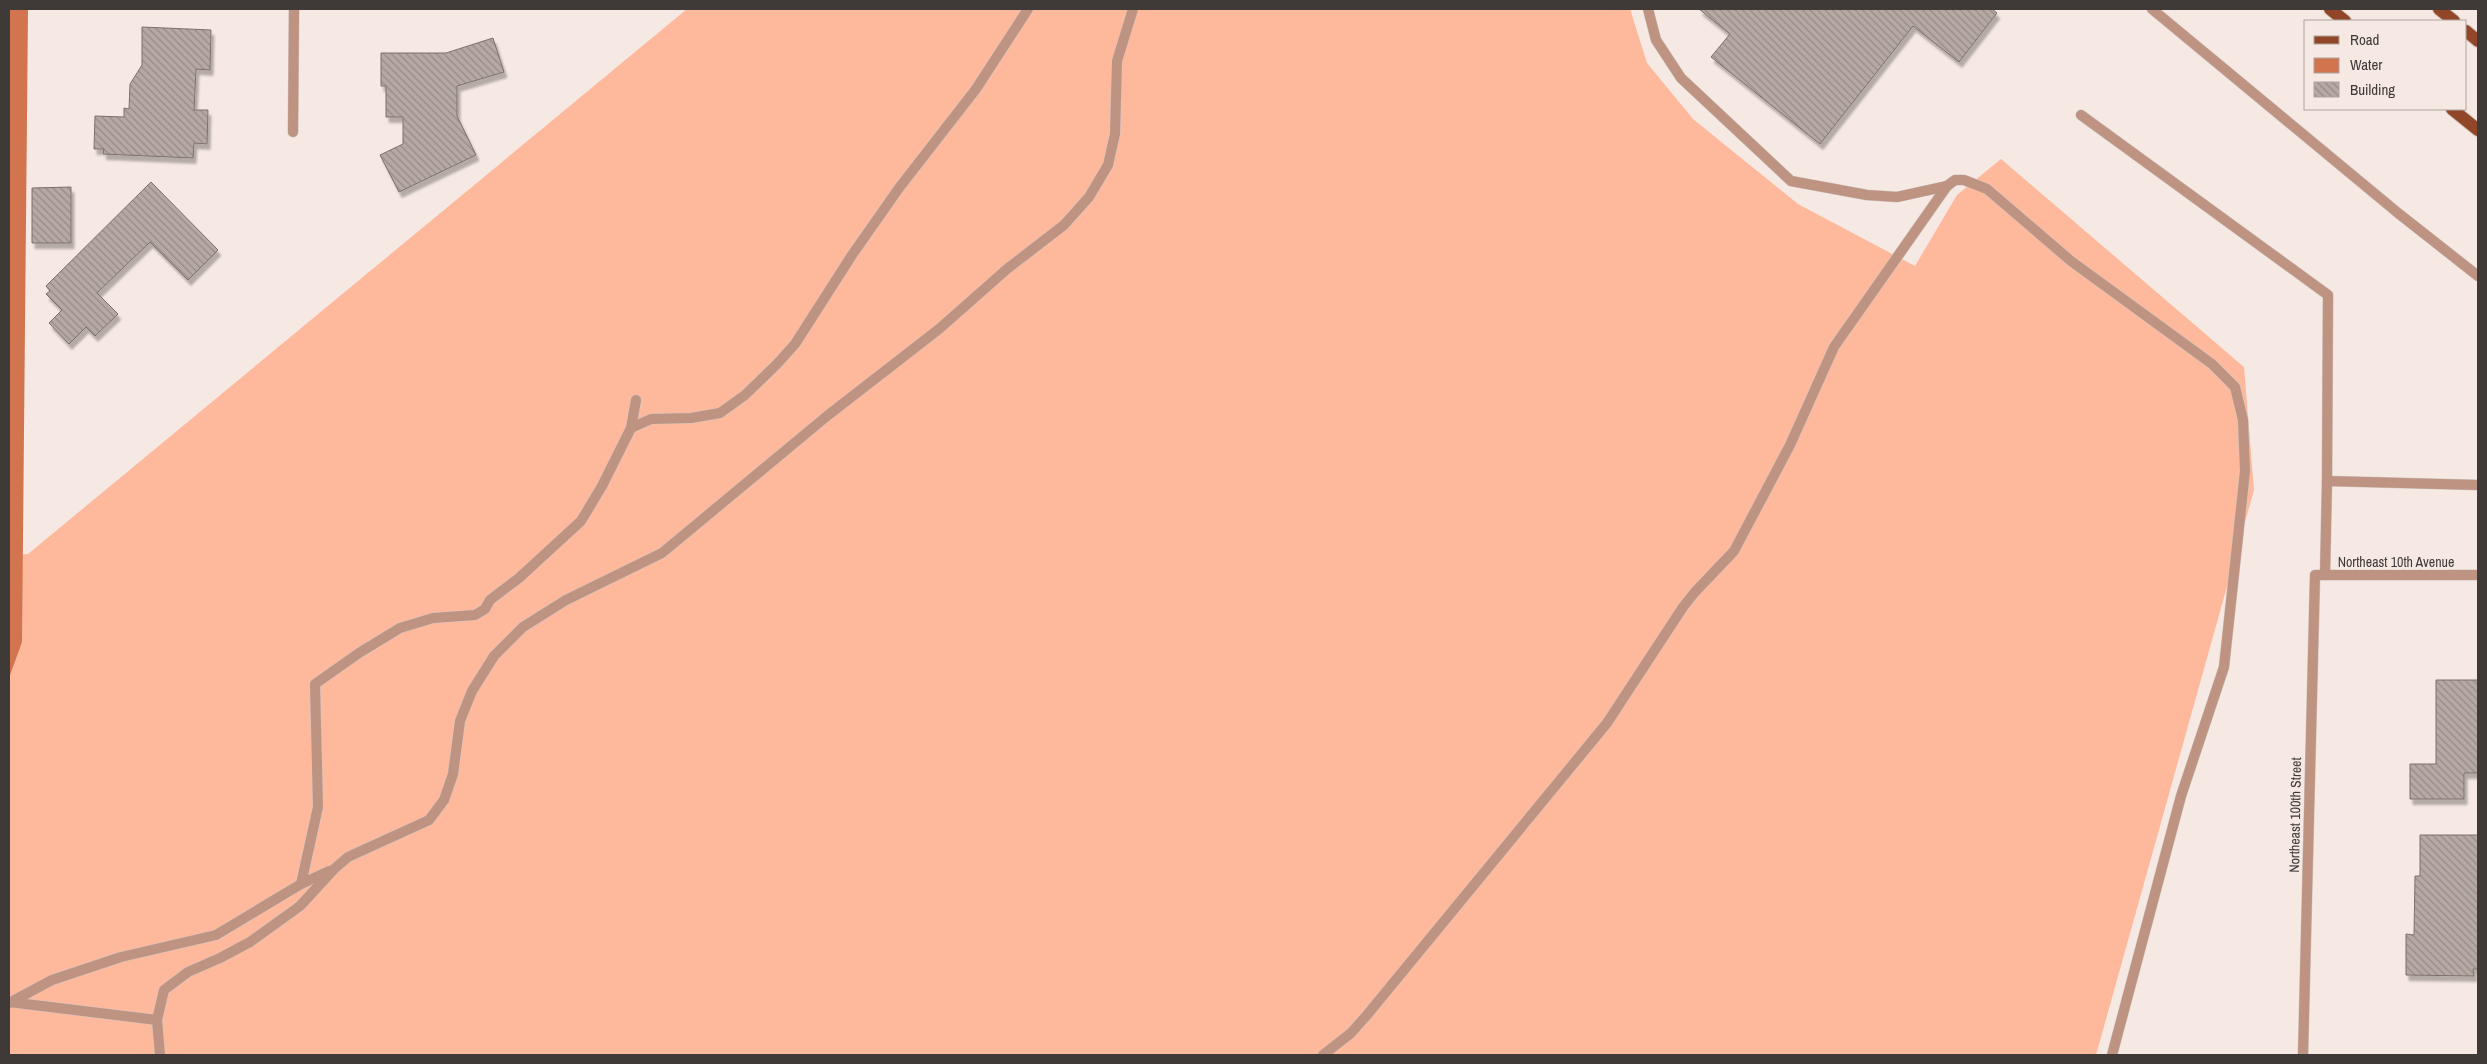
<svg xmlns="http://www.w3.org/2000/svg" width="2487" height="1064" font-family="'Archivo Narrow',sans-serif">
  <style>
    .grass { fill: #feb89c }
    .water { fill: #d2744e }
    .building { fill: url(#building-back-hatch); stroke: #7c706c; filter: url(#shadow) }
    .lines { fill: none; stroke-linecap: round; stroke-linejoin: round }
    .service-casing { stroke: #d1c6c1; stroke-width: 11 }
    .minor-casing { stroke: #d1c6c1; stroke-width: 11 }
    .primary-casing { stroke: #d1c6c1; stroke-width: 14 }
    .service { stroke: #be9382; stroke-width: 10 }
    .minor { stroke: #be9382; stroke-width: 10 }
    .primary { stroke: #914727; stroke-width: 12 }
    .labels { text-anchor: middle; stroke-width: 5; stroke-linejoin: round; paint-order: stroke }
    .street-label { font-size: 14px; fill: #3f3a38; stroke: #f6e9e3 }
  </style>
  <defs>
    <pattern id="building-back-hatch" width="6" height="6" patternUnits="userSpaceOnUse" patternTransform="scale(1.25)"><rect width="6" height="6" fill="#b6a9a4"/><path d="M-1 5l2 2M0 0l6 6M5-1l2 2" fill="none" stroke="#958b87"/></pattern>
    <filter id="shadow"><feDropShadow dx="3" dy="5.5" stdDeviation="1" flood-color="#0004"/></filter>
  </defs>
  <rect width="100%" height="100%" fill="#f6e9e3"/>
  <path class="grass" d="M687 9H1630L1647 63 1693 119 1798 204 1915 266 1957 195 2001 159 2244 367 2254 490 2096 1055H9V555L28 554Z"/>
  <path class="water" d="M9 9H28L22 642 9 678Z"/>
  <g class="building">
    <path d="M1699 9H1992L1997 13 1959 62 1913 26 1820 144 1711 57 1730 34Z"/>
    <path d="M142 27 211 30 210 70 196 69 194 110H208L207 144 194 143 193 158 103 154 104 149H94L95 116 124 117V108L129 109 130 84 142 65Z"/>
    <path d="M493 38 504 72 457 86V116L476 155 399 192 380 155 403 144V117H386V86H381V53H446Z"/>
    <path d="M151 182 218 250 188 280 150 242 97 293 118 314 95 336 86 327 69 344 49 323 62 310 46 294 50 291 46 286Z"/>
    <path d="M71 187V243H32V188Z"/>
    <path d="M2436 680H2478V773H2464V799H2410V764H2436Z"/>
    <path d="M2420 835H2478V969H2473L2474 976 2406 975V934L2414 935 2415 876H2420Z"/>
  </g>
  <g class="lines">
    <g class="service-casing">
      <g id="service">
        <path d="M1648 9 1656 40 1681 78 1791 181 1867 195 1897 197 1947 186 1955 180H1964L1987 189 2071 261 2212 364 2235 387 2243 420 2245 471 2224 667 2181 796 2112 1055"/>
        <path d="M2152 9 2398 213 2478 276"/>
        <path d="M2081 115 2328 295 2327 481 2478 485"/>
        <path d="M631 428 651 419 691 418 720 413 745 395 777 364 795 344 852 255 899 188 976 89 1028 9"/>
        <path d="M2325 575 2327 481"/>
        <path d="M301 884 318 807 315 684 359 653 400 628 433 618 475 615 485 609 490 600 519 578 581 521 602 486 631 428 636 400"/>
        <path d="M9 1002 157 1020"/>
        <path d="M9 1003 52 980 121 957 216 935 301 884 329 871"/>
        <path d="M160 1055 157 1020 164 990 188 972 220 958 250 942 300 906 334 869 348 857 429 820 444 800 453 774 460 721 472 691 494 656 523 627 566 600 662 553 827 416 939 329 1007 269 1064 225 1089 197 1108 165 1115 134 1117 61 1133 9"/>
        <path d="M1323 1055 1351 1033 1367 1015 1607 723 1683 607 1695 592 1734 551 1790 445 1834 347 1947 186"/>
      </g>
    </g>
    <g class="minor-casing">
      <g id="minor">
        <path d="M293 132 294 9"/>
        <path d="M2303 1055 2315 575H2478"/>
      </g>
    </g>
    <g class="primary-casing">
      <g id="primary">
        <path d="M2330 9 2345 21"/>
        <path d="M2439 9 2454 21"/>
        <path d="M2466 31 2478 41"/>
        <path d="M2452 109 2478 130"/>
      </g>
    </g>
    <use href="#service" class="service"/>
    <use href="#minor" class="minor"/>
    <use href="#primary" class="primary"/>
  </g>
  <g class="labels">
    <g class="street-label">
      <text x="2396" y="567">Northeast 10th Avenue</text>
      <text transform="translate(2295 815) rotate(-89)" y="5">Northeast 100th Street</text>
    </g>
  </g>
  <rect width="2487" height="1064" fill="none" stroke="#3f3a38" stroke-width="20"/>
  <rect x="2304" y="20" width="162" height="90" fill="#f6e9e3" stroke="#ada39f"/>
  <rect x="2314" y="36" width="25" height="8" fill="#914727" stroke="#ada39f"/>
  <text x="2350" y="45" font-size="15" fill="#3f3a38">Road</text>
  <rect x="2314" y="58" width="25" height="15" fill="#d2744e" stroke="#ada39f"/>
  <text x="2350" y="70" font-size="15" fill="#3f3a38">Water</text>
  <rect x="2314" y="82" width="25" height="15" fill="url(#building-back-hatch)" stroke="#ada39f"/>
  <text x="2350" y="95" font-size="15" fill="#3f3a38">Building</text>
</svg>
